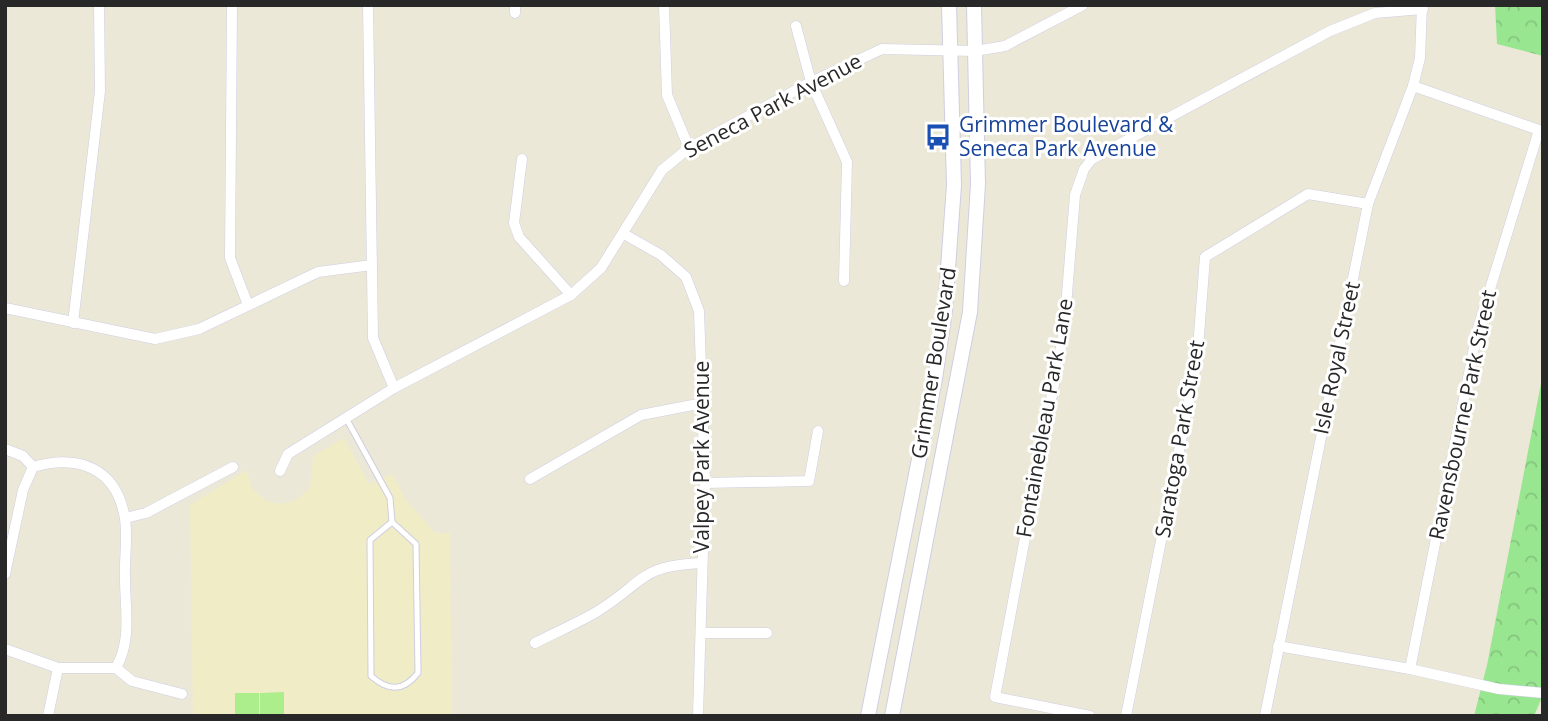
<svg xmlns="http://www.w3.org/2000/svg" width="1548" height="721" font-family="'Open Sans',sans-serif">
  <style>
    .education { fill: #efecc6 }
    .park { fill: url(#park-crowns) }
    .pitch { fill: #acee8c }
    .lines { fill: none; stroke-linecap: round; stroke-linejoin: round }
    .service-casing { stroke: #cfcee2; stroke-width: 7 }
    .minor-casing { stroke: #cfcee2; stroke-width: 11 }
    .secondary-casing { stroke: #cfcee2; stroke-width: 16 }
    .service { stroke: #fff; stroke-width: 5 }
    .minor { stroke: #fff; stroke-width: 10 }
    .secondary { stroke: #fff; stroke-width: 14 }
    .labels { text-anchor: middle; stroke-width: 6; stroke-linejoin: round; paint-order: stroke }
    .street-label { font-size: 21px; fill: #282828; stroke: #fff }
    .transit-label { font-size: 21px; fill: #164399; stroke: #fff; text-anchor: start }
  </style>
  <defs>
    <pattern id="park-crowns" width="20" height="18" patternUnits="userSpaceOnUse" patternTransform="scale(1.75)"><rect width="20" height="18" fill="#99e691"/><path d="M2 6a3 3 0 1 1 6 0M12 15a3 3 0 1 1 6 0" fill="none" stroke="#84c57d"/></pattern>
  </defs>
  <rect width="100%" height="100%" fill="#ece8d8"/>
  <path class="education" d="M344 438 369 484 392 474 406 500 435 533H450L452 716H193L190 505 247 470 252 488 266 501 282 504 296 500 310 488 313 456Z"/>
  <g class="park">
    <path d="M1495 5H1543V56L1497 44Z"/>
    <path d="M1543 373V695L1534 716H1474L1487 665Z"/>
  </g>
  <g class="pitch">
    <path d="M284 692V716H260V693Z"/>
    <rect x="235" y="693" width="24" height="23"/>
  </g>
  <g class="lines">
    <g class="service-casing">
      <path id="service" d="M346 418 390 498 392 522 416 544 418 673C403 692 388 691 371 676L370 540 392 522"/>
    </g>
    <g class="minor-casing">
      <g id="minor">
        <path d="M232 5 230 258 248 305"/>
        <path d="M368 5 373 338 394 388"/>
        <path d="M664 5 667 95 689 148"/>
        <path d="M515 13V5"/>
        <path d="M796 26 811 82 847 162 844 281"/>
        <path d="M522 159 514 223 519 237 571 295"/>
        <path d="M624 234 661 255 686 277 699 311 705 483 698 716"/>
        <path d="M5 308 155 339 199 329 318 272 372 265"/>
        <path d="M73 323 100 91 99 5"/>
        <path d="M5 449 23 456 33 467"/>
        <path d="M280 471 288 454 394 388 571 295 601 268 662 170 689 148 811 82 882 49 975 51 1005 46 1083 5"/>
        <path d="M530 479 641 415 703 403"/>
        <path d="M705 483 809 481 818 431"/>
        <path d="M125 518 146 513 233 467"/>
        <path d="M5 574 23 490 33 467C79 454 117 468 125 519 128 539 124 559 125 578 125 610 132 639 116 668"/>
        <path d="M701 633H767"/>
        <path d="M535 643C556 632 578 623 598 611 646 581 638 566 702 563"/>
        <path d="M1278 646 1410 669 1499 689 1543 693"/>
        <path d="M5 649 58 668H116L132 681 182 694"/>
        <path d="M1410 669 1478 328 1539 130 1413 86"/>
        <path d="M48 716 58 668"/>
        <path d="M1090 716 995 697 1064 331 1075 195 1084 169 1092 159 1330 31 1375 13 1423 9"/>
        <path d="M1126 716 1197 361 1205 257 1308 194 1368 204"/>
        <path d="M1265 716 1368 204 1413 86 1420 58 1422 5"/>
      </g>
    </g>
    <g class="secondary-casing">
      <g id="secondary">
        <path d="M868 716 935 379 945 310 954 185 949 5"/>
        <path d="M892 716 970 312 978 184 974 5"/>
      </g>
    </g>
    <use href="#service" class="service"/>
    <use href="#minor" class="minor"/>
    <use href="#secondary" class="secondary"/>
  </g>
  <defs>
    <g id="bus-bare" transform="scale(2.1)"><path d="M-5-6H5V4H4V6H2V4H-2V6H-4V4H-5ZM-3.5-4V0h7V-4ZM-3.5 1.2v1.5H-2V1.2ZM2 1.2v1.5H3.5V1.2Z" fill="#1a4fb4" stroke="#fff" stroke-width="2.5" paint-order="stroke"/></g>
  </defs>
  <g fill-rule="evenodd">
    <use href="#bus-bare" x="938" y="137"/>
  </g>
  <g class="labels">
    <g class="street-label">
      <text transform="translate(773 106) rotate(-28)" y="7">Seneca Park Avenue</text>
      <text transform="translate(1337 358) rotate(-78)" y="7">Isle Royal Street</text>
      <text transform="translate(934 363) rotate(-81)" y="7">Grimmer Boulevard</text>
      <text transform="translate(1463 415) rotate(-78)" y="7">Ravensbourne Park Street</text>
      <text transform="translate(1045 418) rotate(-80)" y="7">Fontainebleau Park Lane</text>
      <text transform="translate(1180 439) rotate(-80)" y="7">Saratoga Park Street</text>
      <text transform="translate(702 457) rotate(-90)" y="7">Valpey Park Avenue</text>
    </g>
    <g class="transit-label">
      <text x="959" y="132">Grimmer Boulevard &amp;<tspan x="959" dy="24">Seneca Park Avenue</tspan></text>
    </g>
  </g>
  <rect width="1548" height="721" fill="none" stroke="#282828" stroke-width="14"/>
</svg>
